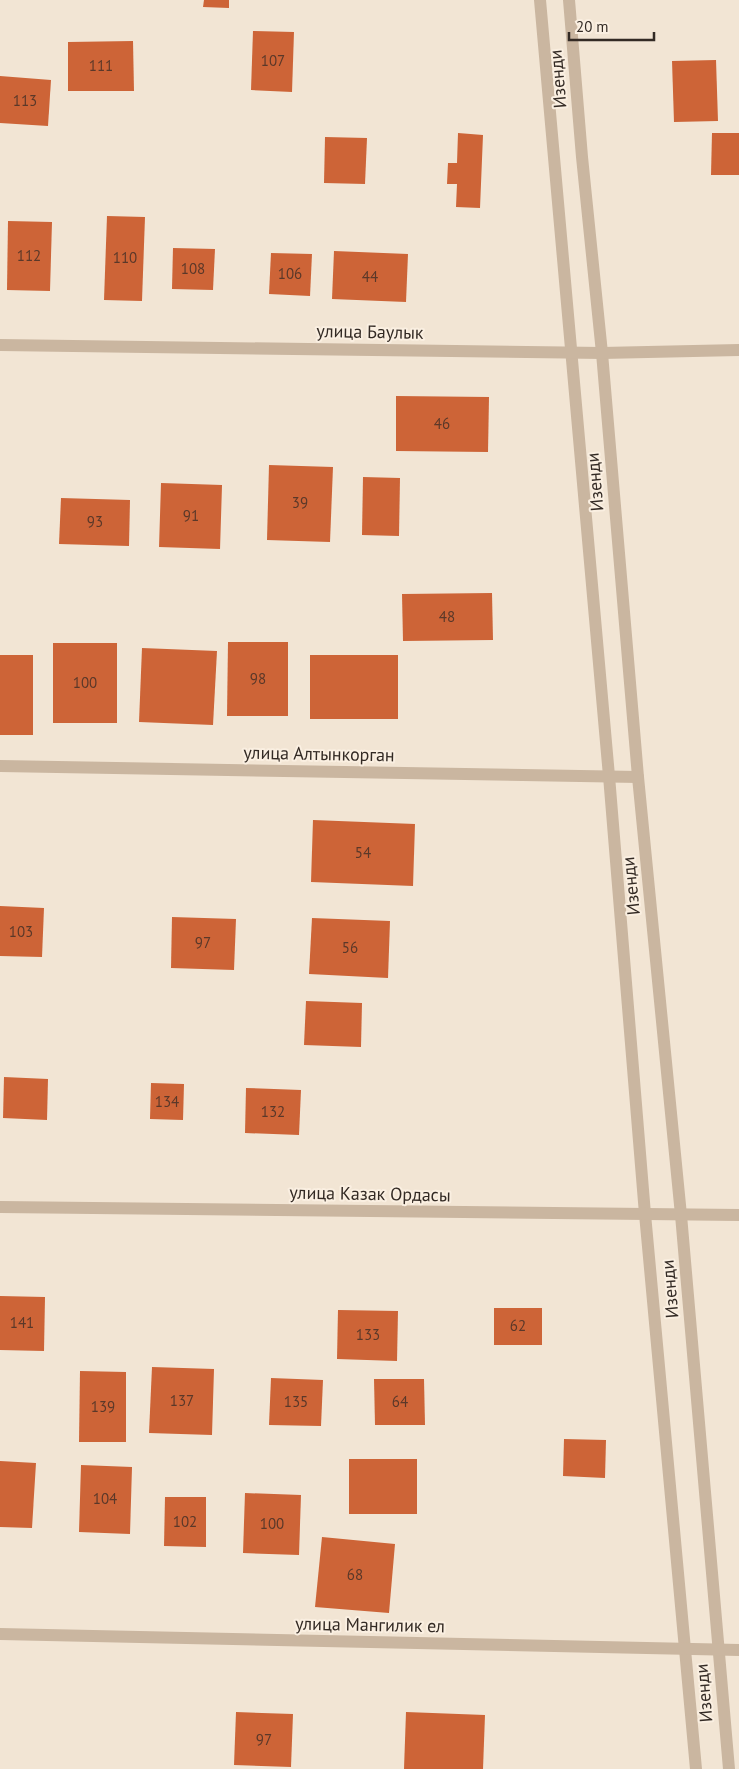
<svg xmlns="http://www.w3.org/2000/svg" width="739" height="1769" font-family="'PT Sans',sans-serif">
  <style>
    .building { fill: #cd6437 }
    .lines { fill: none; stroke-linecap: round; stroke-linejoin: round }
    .minor { stroke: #cab6a0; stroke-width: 12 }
    .labels { text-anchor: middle; stroke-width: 4; stroke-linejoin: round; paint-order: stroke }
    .number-label { font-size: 15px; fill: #5a3829 }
    .street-label { font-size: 18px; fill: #332a24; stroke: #faefe1 }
  </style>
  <rect width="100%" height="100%" fill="#f2e5d4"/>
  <g class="building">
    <path d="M204 0H229V8L203 7Z"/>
    <path d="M253 31 294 32 292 92 251 90Z"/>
    <path d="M133 41 134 91H68V42Z"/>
    <path d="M716 60 718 121 674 122 672 61Z"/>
    <path d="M0 76 51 80 48 126 0 123Z"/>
    <path d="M458 133 483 135 480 208 456 207 457 184H447L448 163H457Z"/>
    <path d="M712 133H739V175H711Z"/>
    <path d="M325 137 367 138 365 184 324 183Z"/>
    <path d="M107 216 145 217 142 301 104 300Z"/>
    <path d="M8 221 52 222 50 291 7 290Z"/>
    <path d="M173 248 215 249 213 290 172 289Z"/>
    <path d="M334 251 408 254 406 302 332 299Z"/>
    <path d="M271 253 312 254 310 296 269 294Z"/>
    <path d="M396 396 489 397 488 452 396 451Z"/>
    <path d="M269 465 333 467 330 542 267 540Z"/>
    <path d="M363 477 400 478 399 536 362 535Z"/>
    <path d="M161 483 222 485 220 549 159 547Z"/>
    <path d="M61 498 130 500 129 546 59 544Z"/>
    <path d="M492 593 493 640 403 641 402 594Z"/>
    <path d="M228 642H288V716H227Z"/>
    <rect x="53" y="643" width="64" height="80"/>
    <path d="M142 648 217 651 213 725 139 722Z"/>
    <rect x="0" y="655" width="33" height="80"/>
    <rect x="310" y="655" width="88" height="64"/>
    <path d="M313 820 415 824 413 886 311 882Z"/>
    <path d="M0 906 44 908 42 957 0 956Z"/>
    <path d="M172 917 236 919 234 970 171 968Z"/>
    <path d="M312 918 390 921 388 978 309 974Z"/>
    <path d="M306 1001 362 1003 361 1047 304 1045Z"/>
    <path d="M4 1077 48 1079 47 1120 3 1118Z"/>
    <path d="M151 1083 184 1084 183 1120 150 1119Z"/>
    <path d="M246 1088 301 1090 299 1135 245 1133Z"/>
    <path d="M0 1296 45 1297 44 1351 0 1350Z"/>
    <rect x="494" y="1308" width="48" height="37"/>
    <path d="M338 1310 398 1311 397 1361 337 1359Z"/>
    <path d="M152 1367 214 1369 212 1435 149 1433Z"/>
    <path d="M80 1371 126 1372V1442H79Z"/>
    <path d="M271 1378 323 1380 321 1426 269 1425Z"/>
    <path d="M374 1379H424L425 1425H375Z"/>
    <path d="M564 1439 606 1440 605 1478 563 1476Z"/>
    <rect x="349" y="1459" width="68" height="55"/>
    <path d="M0 1461 36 1463 32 1528 0 1527Z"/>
    <path d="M81 1465 132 1467 130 1534 79 1532Z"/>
    <path d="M245 1493 301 1495 299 1555 243 1553Z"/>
    <path d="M165 1497H206V1547L164 1546Z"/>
    <path d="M322 1537 395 1544 389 1613 315 1607Z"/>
    <path d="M236 1712 293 1714 291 1767 234 1765Z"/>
    <path d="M406 1712 485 1715 483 1769H404Z"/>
  </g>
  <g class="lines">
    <g class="minor">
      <path d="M540 0 609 776 645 1214 696 1769"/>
      <path d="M569 0 582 157 602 353 638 777 681 1215 729 1769"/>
      <path d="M0 345 602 353 739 350"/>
      <path d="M0 766 638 777"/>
      <path d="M0 1207 739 1215"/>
      <path d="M0 1634 739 1650"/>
    </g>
  </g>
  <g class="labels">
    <g class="number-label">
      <text x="273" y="66">107</text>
      <text x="101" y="71">111</text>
      <text x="25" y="106">113</text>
      <text x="29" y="261">112</text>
      <text x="125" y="263">110</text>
      <text x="193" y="274">108</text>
      <text x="290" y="279">106</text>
      <text x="370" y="282">44</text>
      <text x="442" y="429">46</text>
      <text x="300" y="508">39</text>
      <text x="191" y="521">91</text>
      <text x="95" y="527">93</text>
      <text x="447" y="622">48</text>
      <text x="258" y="684">98</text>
      <text x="85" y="688">100</text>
      <text x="363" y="858">54</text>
      <text x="21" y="937">103</text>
      <text x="203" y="948">97</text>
      <text x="350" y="953">56</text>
      <text x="167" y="1107">134</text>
      <text x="273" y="1117">132</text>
      <text x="22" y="1328">141</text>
      <text x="518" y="1331">62</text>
      <text x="368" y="1340">133</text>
      <text x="182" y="1406">137</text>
      <text x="296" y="1407">135</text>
      <text x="400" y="1407">64</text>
      <text x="103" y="1412">139</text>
      <text x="105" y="1504">104</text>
      <text x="185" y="1527">102</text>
      <text x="272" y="1529">100</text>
      <text x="355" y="1580">68</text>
      <text x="264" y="1745">97</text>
    </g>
    <g class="street-label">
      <text transform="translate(558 79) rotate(-95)" y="6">Изенди</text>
      <text transform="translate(370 332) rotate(1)" y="6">улица Баулык</text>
      <text transform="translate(595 482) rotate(-95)" y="6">Изенди</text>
      <text transform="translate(319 754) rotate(1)" y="6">улица Алтынкорган</text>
      <text transform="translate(631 886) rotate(-96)" y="6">Изенди</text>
      <text transform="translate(370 1194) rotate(1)" y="6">улица Казак Ордасы</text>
      <text transform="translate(670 1289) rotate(-95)" y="6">Изенди</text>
      <text transform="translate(370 1625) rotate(1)" y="6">улица Мангилик ел</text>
      <text transform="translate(704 1693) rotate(-95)" y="6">Изенди</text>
    </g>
  </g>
  <path d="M569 32v8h85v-8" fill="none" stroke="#332a24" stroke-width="2.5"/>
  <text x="576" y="32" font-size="15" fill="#332a24" stroke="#faefe1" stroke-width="4" paint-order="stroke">20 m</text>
</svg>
